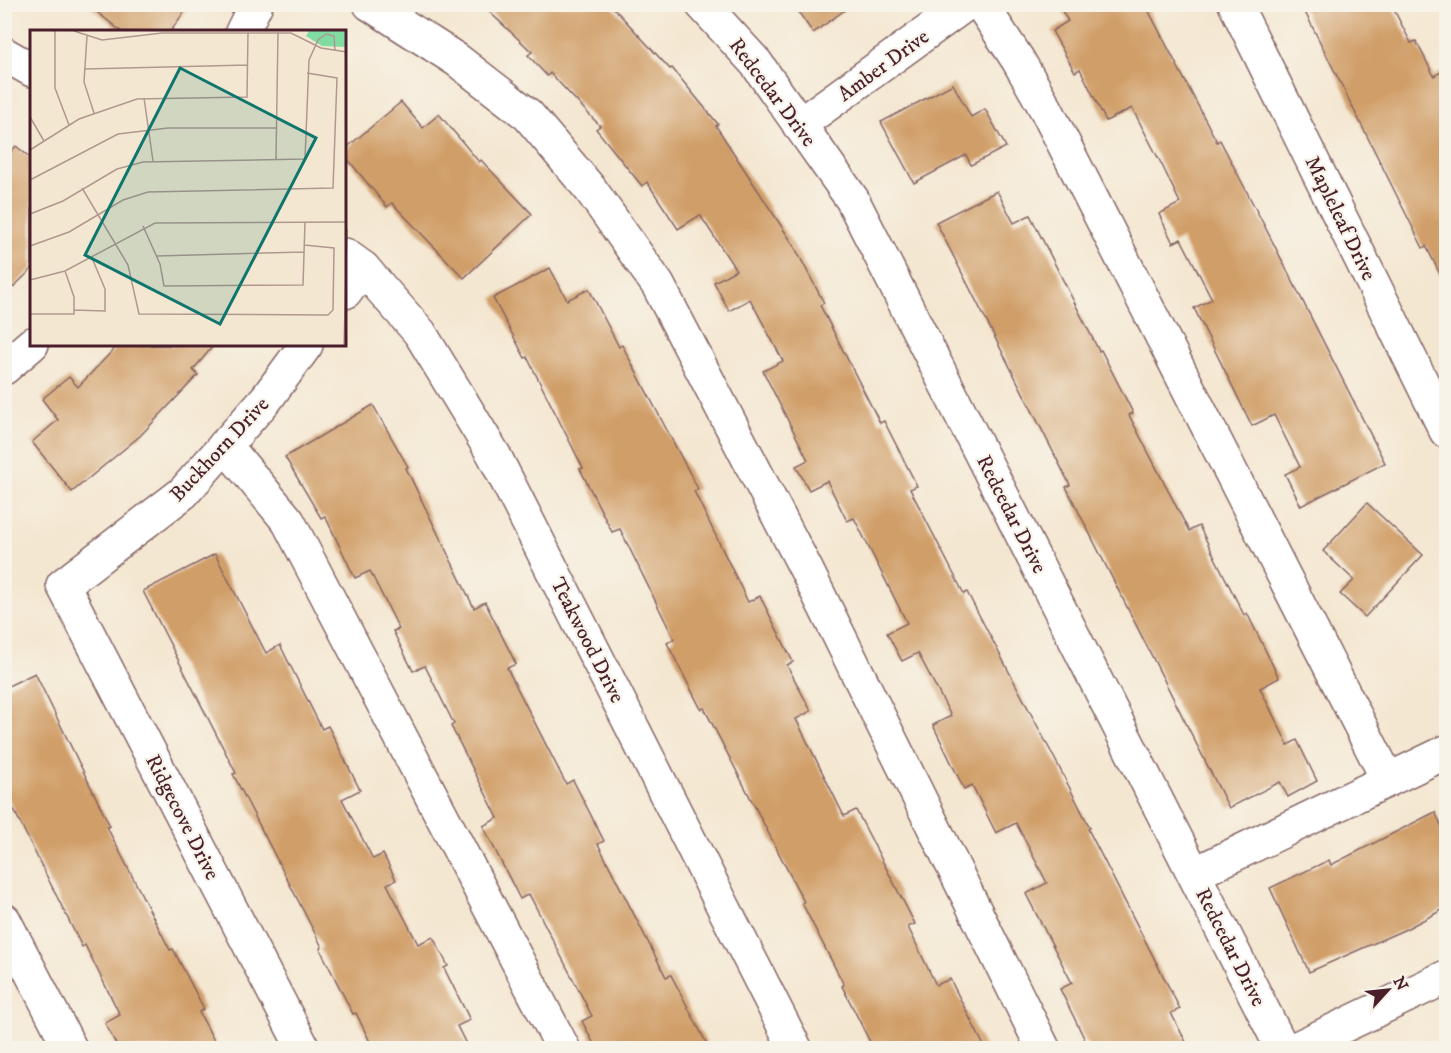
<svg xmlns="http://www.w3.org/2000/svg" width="1451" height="1053" font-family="'IM FELL DW Pica',serif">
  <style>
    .building { fill: #d09e68 }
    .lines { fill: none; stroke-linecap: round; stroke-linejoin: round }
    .minor-casing { stroke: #866565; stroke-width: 36 }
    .minor { stroke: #fff; stroke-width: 33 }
    .labels { text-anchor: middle; stroke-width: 4.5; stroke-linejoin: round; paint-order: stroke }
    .street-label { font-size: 21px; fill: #4a1f2b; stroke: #f7f3e8 }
    .inset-road { fill: none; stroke: #b0978f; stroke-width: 1.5 }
    .view { fill: #0f766e; fill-opacity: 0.15; stroke: #0f766e; stroke-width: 3 }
    .inset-edge { fill: none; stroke: #4a1f2b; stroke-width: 3 }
  </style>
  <rect width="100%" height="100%" fill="#f7f3e8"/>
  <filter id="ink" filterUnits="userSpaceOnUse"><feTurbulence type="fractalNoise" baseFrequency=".0167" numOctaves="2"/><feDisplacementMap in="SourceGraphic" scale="12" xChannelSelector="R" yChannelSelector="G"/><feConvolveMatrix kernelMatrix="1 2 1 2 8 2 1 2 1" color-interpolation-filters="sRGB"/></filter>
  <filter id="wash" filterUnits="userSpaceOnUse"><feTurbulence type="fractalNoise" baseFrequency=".008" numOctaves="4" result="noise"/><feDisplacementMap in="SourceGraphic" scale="24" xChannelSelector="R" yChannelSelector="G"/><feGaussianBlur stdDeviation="1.35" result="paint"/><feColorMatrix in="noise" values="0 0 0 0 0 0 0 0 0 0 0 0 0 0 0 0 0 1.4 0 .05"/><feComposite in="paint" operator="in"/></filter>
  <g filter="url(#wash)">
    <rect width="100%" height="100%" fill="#f4e7d1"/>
    <g id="blocks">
      <g class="building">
        <path d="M87 4H190L170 32H122Z"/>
        <path d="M481 4H610L670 69 672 68 718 124 716 126 793 244 824 303 820 305 880 423 884 421 917 486 910 489 964 594 967 592 1058 765 1090 828 1088 829 1180 1009 1171 1013 1189 1048H1089L1060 989 1072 983 1026 894 1047 883 1016 823 996 833 972 785 964 789 933 725 951 716 918 653 902 661 887 633 907 623 854 518 847 521 827 481 809 490 796 466 808 460 763 371 783 361 750 299 729 311 714 282 736 270 700 215 678 229 647 182 642 186 596 129 600 126 550 73 547 76 528 55 532 52Z"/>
        <path d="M793 4H853L813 33Z"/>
        <path d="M1058 4H1145L1217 142 1220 140 1263 223 1385 463 1301 506 1285 474 1300 467 1274 415 1252 426 1194 308 1212 299 1181 239 1173 243 1159 214 1180 203 1164 169 1132 108 1106 121 1080 69 1075 72 1052 31 1068 21Z"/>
        <path d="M1301 4H1391L1411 43 1416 41 1434 76 1446 69V286L1426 246 1423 248Z"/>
        <path d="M953 84 971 117 985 109 1006 147 971 165 966 155 914 183 881 122Z"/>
        <path d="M401 102 423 128 439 114 479 162 481 160 532 214 464 278 392 203 387 207 345 156V149Z"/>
        <path d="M16 146 32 159V269L4 296V160Z"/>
        <path d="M997 191 1014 223 1030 215 1099 351 1101 350 1133 413 1129 415 1189 531 1199 526 1244 615 1247 613 1279 678 1260 688 1288 745 1297 740 1317 781 1288 797 1280 782 1229 808 1066 487 1070 485 936 222Z"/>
        <path d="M550 268 567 300 589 289 619 347 622 345 698 489 694 491 748 602 760 596 793 662 787 665 811 711 796 719 844 816 856 810 915 924 908 927 936 985 950 979 985 1048H873L842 986 844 985 802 903 804 902 704 708 701 709 667 643 674 639 620 529 612 532 580 469 583 468 527 357 525 358 493 298Z"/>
        <path d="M118 345H214L193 370 198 375 140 436 72 492 32 442 58 420 42 399 69 377 78 387Z"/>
        <path d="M373 405 408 467 406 468 474 608 485 602 516 664 507 668 566 784 573 780 604 841 598 844 666 977 671 975 709 1048H596L582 1021 592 1016 529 894 520 899 483 826 498 818 451 726 454 724 425 666 413 671 393 631 399 629 370 571 355 578 325 516 321 518 285 457Z"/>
        <path d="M1367 503 1423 555 1365 617 1340 594 1354 580 1323 551Z"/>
        <path d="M215 554 266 653 280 645 322 729 328 726 360 790 342 799 373 859 383 854 396 880 387 884 418 944 433 937 448 966 444 968 470 1020 457 1026 468 1048H373L356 1013 353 1014 320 949 322 947 233 774 236 773 143 591Z"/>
        <path d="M35 673 110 826 107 827 170 950 173 949 204 1009 199 1012 218 1048H118L105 1023 120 1015 85 945 82 947 4 790V688Z"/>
        <path d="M1435 812 1446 835V908L1406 929 1309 972 1270 888 1329 860 1331 865Z"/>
      </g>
    </g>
  </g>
  <g filter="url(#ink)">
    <use href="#blocks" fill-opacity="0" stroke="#866565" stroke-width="1.5"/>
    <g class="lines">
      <g class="minor-casing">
        <g id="minor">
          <path d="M370 4 457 60 528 115 591 190 658 285 807 571 1043 1048"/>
          <path d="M702 4 756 63 852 199 1282 1048"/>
          <path d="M981 4 1018 60 1046 109 1388 780"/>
          <path d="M1235 4 1446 431"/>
          <path d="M242 32 256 4"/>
          <path d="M4 54 32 70"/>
          <path d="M799 125 966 4"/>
          <path d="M345 255 363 268 420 333 494 455 795 1048"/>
          <path d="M345 292 363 268"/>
          <path d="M4 368 32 344"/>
          <path d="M225 445 288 521 563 1048"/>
          <path d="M1194 874 1446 752"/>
          <path d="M4 920 70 1048"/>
          <path d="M303 1048 63 585 183 493 267 398 306 345"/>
          <path d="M1297 1048 1446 977"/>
        </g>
      </g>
      <use href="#minor" class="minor"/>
    </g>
  </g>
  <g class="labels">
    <g class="street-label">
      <text transform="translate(883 65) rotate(-36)" y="7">Amber Drive</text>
      <text transform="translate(773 92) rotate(53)" y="7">Redcedar Drive</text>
      <text transform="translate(1341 218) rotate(64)" y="7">Mapleleaf Drive</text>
      <text transform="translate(219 449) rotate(-47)" y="7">Buckhorn Drive</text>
      <text transform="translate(1012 514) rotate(63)" y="7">Redcedar Drive</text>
      <text transform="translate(588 640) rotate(63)" y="7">Teakwood Drive</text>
      <text transform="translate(183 817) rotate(63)" y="7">Ridgecove Drive</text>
      <text transform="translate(1231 947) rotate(63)" y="7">Redcedar Drive</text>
    </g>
  </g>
  <g transform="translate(30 30)">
    <rect width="316" height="316" fill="#f4e7d1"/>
    <path d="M279 1H316V17L292 16 276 6Z" fill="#81dca2"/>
    <path class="inset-road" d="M25 1V58L39 95M44 1 72 10 132 3H261L291 18 317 22M57 6 54 52 64 83M54 39 218 35M114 68 123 131M0 87 14 111M0 120 49 89 107 69 217 67 218 2M246 129 248 2M0 150 88 104 138 98H246M52 158 98 235 109 284 298 285 303 280 304 218 274 215M0 184 33 171 87 139 113 132 275 129 279 30 288 10 296 4 304 6 305 21M113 196 130 234 134 256 273 255 275 192M0 216 39 202 93 170 118 162 303 158 307 48 277 43M127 226 274 222M0 250 35 241 125 193 317 192M44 280 75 281V259L62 228M0 284H44V267L35 241M314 316 317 199"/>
    <path class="view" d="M150 38 286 108 190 294 55 225Z"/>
    <rect width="316" height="316" class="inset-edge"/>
  </g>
  <rect width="1451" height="1053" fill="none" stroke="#f7f3e8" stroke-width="24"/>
  <g transform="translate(1388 990) rotate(63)" stroke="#f7f3e8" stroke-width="4.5" paint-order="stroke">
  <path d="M0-4.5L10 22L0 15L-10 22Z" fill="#4a1f2b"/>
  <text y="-9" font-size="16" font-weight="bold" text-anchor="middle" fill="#4a1f2b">N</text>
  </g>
</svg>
